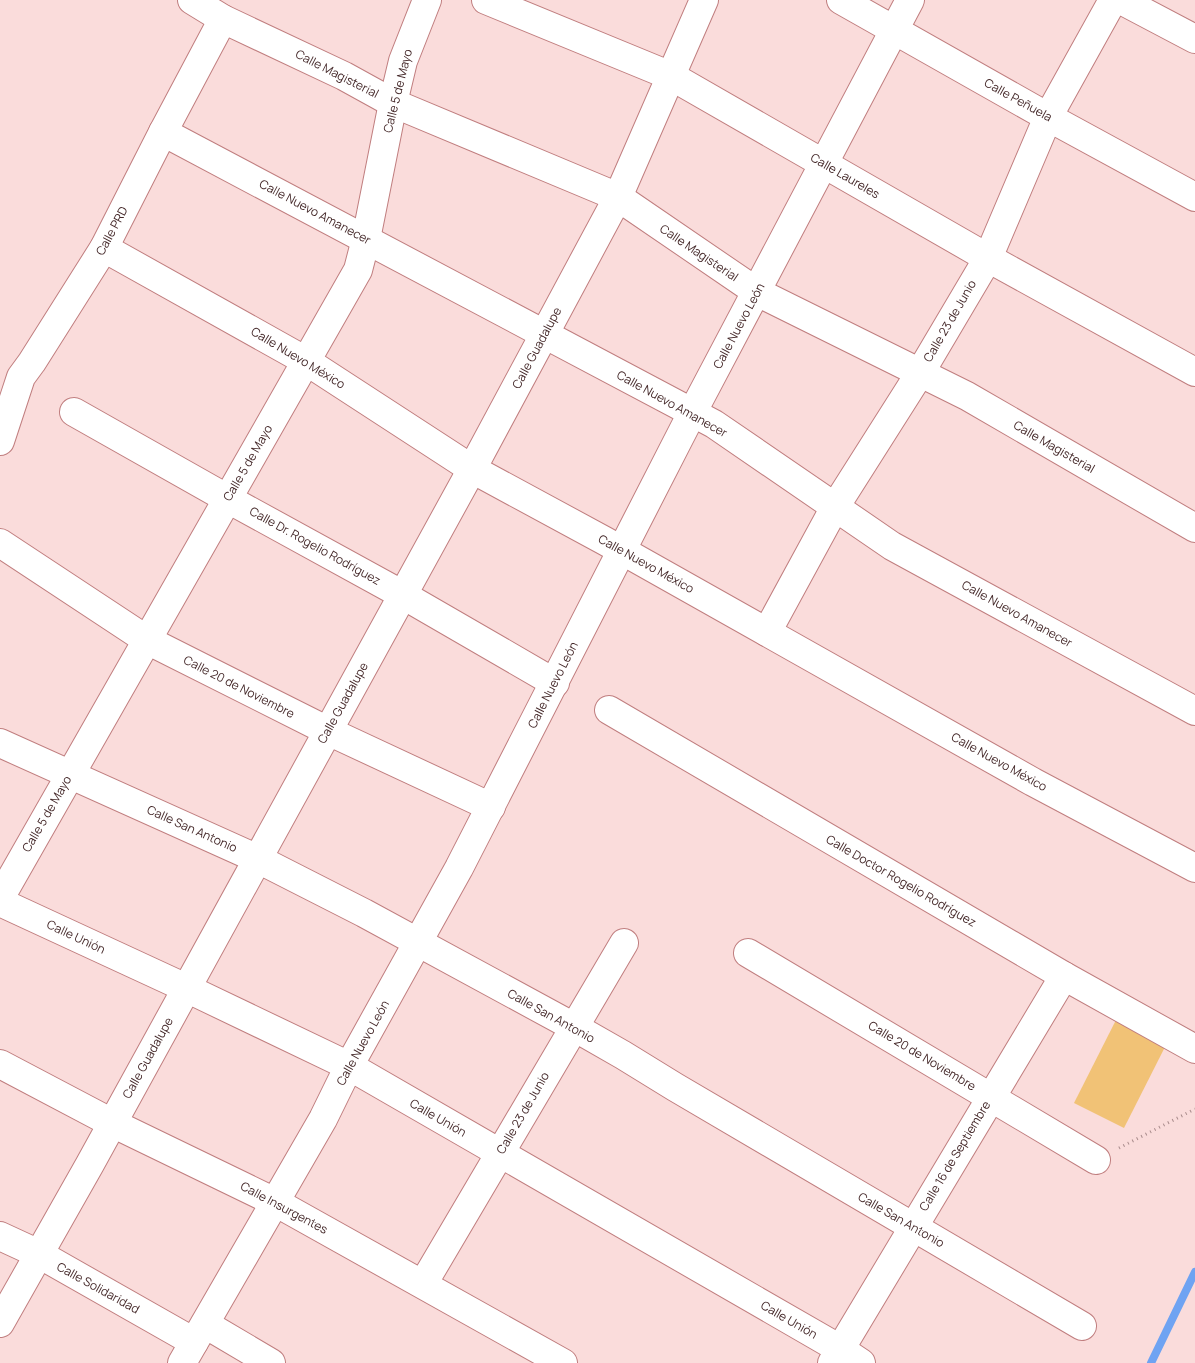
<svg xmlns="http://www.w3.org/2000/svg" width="1195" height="1363" font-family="Manrope,sans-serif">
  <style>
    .green { fill: #f1c276 }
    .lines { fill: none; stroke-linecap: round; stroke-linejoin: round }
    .stream { stroke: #6fa3f2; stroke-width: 8 }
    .minor-casing { stroke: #c07e7f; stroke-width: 30 }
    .path { stroke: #a88b8b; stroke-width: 3; stroke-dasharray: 1 4; stroke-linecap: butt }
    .minor { stroke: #fff; stroke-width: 28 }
    .labels { text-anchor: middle; stroke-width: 4; stroke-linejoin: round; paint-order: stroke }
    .street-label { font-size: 12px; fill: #45292a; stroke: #fff }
  </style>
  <rect width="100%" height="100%" fill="#fadcdb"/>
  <path class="green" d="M1117 1018 1167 1043 1124 1128 1074 1103Z"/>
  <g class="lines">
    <path class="stream" d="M1151 1363 1195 1272"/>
    <g class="minor-casing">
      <g id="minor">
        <path d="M192 0 223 19 344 76 393 103 618 197 757 292 967 396 1195 528"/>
        <path d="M486 0 671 76 988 258 1195 372"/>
        <path d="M841 0 1048 117 1195 197"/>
        <path d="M1121 0 1195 39"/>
        <path d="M163 132 714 424 892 546 1195 711"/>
        <path d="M104 248 306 361 472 469 605 541 1033 782 1195 868"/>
        <path d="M74 412 228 499 403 595 555 683"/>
        <path d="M0 441 21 377 32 362 104 248 163 132 223 19"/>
        <path d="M0 543 147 640 328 731 491 807"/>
        <path d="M767 632 835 507 920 373 988 258 1048 117 1113 0"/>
        <path d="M609 710 1064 976 1195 1049"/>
        <path d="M0 743 258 859 364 913 574 1027 623 1055 675 1087 1082 1326"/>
        <path d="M0 898 358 270 366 239 393 103 403 61 427 0"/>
        <path d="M0 902 186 988 349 1066 840 1349 861 1363"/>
        <path d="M748 953 1096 1160"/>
        <path d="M0 1064 112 1123 275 1202 563 1363"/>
        <path d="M0 1236 39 1254 194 1342"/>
        <path d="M423 1284 624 943"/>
        <path d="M0 1323 90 1164 472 469 618 197 704 0"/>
        <path d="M205 1324 271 1363"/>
        <path d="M182 1363 323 1119 349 1066 459 868 690 417 910 0"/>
        <path d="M832 1363 1064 976"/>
      </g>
    </g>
    <path class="path" d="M1119 1148 1195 1109"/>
    <use href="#minor" class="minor"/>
  </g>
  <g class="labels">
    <g class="street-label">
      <text transform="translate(337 74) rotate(27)" y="4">Calle Magisterial</text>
      <text transform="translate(398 91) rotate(-76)" y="4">Calle 5 de Mayo</text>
      <text transform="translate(1018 100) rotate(29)" y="4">Calle Peñuela</text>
      <text transform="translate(845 176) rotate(30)" y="4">Calle Laureles</text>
      <text transform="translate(315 212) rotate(28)" y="4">Calle Nuevo Amanecer</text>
      <text transform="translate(112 231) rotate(-62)" y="4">Calle PRD</text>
      <text transform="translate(699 253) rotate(34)" y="4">Calle Magisterial</text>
      <text transform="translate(950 321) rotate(-60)" y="4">Calle 23 de Junio</text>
      <text transform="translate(739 326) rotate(-62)" y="4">Calle Nuevo León</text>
      <text transform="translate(537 348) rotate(-62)" y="4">Calle Guadalupe</text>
      <text transform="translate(298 358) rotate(31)" y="4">Calle Nuevo México</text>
      <text transform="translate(672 404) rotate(29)" y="4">Calle Nuevo Amanecer</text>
      <text transform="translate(1054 447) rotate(30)" y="4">Calle Magisterial</text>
      <text transform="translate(248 463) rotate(-60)" y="4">Calle 5 de Mayo</text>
      <text transform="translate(315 546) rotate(29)" y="4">Calle Dr. Rogelio Rodríguez</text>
      <text transform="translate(646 564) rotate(29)" y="4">Calle Nuevo México</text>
      <text transform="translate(1017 614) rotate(29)" y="4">Calle Nuevo Amanecer</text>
      <text transform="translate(553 685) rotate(-63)" y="4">Calle Nuevo León</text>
      <text transform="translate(239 687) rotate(27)" y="4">Calle 20 de Noviembre</text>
      <text transform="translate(343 703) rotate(-61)" y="4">Calle Guadalupe</text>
      <text transform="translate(999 762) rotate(29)" y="4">Calle Nuevo México</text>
      <text transform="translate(47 814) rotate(-60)" y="4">Calle 5 de Mayo</text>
      <text transform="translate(192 829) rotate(24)" y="4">Calle San Antonio</text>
      <text transform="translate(901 881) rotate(30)" y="4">Calle Doctor Rogelio Rodríguez</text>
      <text transform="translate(76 937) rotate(25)" y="4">Calle Unión</text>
      <text transform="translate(551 1016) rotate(29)" y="4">Calle San Antonio</text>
      <text transform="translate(363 1043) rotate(-61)" y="4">Calle Nuevo León</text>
      <text transform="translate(922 1056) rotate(31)" y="4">Calle 20 de Noviembre</text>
      <text transform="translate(148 1058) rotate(-61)" y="4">Calle Guadalupe</text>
      <text transform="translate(523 1113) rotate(-60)" y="4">Calle 23 de Junio</text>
      <text transform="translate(438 1118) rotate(30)" y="4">Calle Unión</text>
      <text transform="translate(955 1156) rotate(-59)" y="4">Calle 16 de Septiembre</text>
      <text transform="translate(284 1208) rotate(28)" y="4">Calle Insurgentes</text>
      <text transform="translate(901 1220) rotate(30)" y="4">Calle San Antonio</text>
      <text transform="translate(98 1288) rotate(29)" y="4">Calle Solidaridad</text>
      <text transform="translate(789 1320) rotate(30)" y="4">Calle Unión</text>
    </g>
  </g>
</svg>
